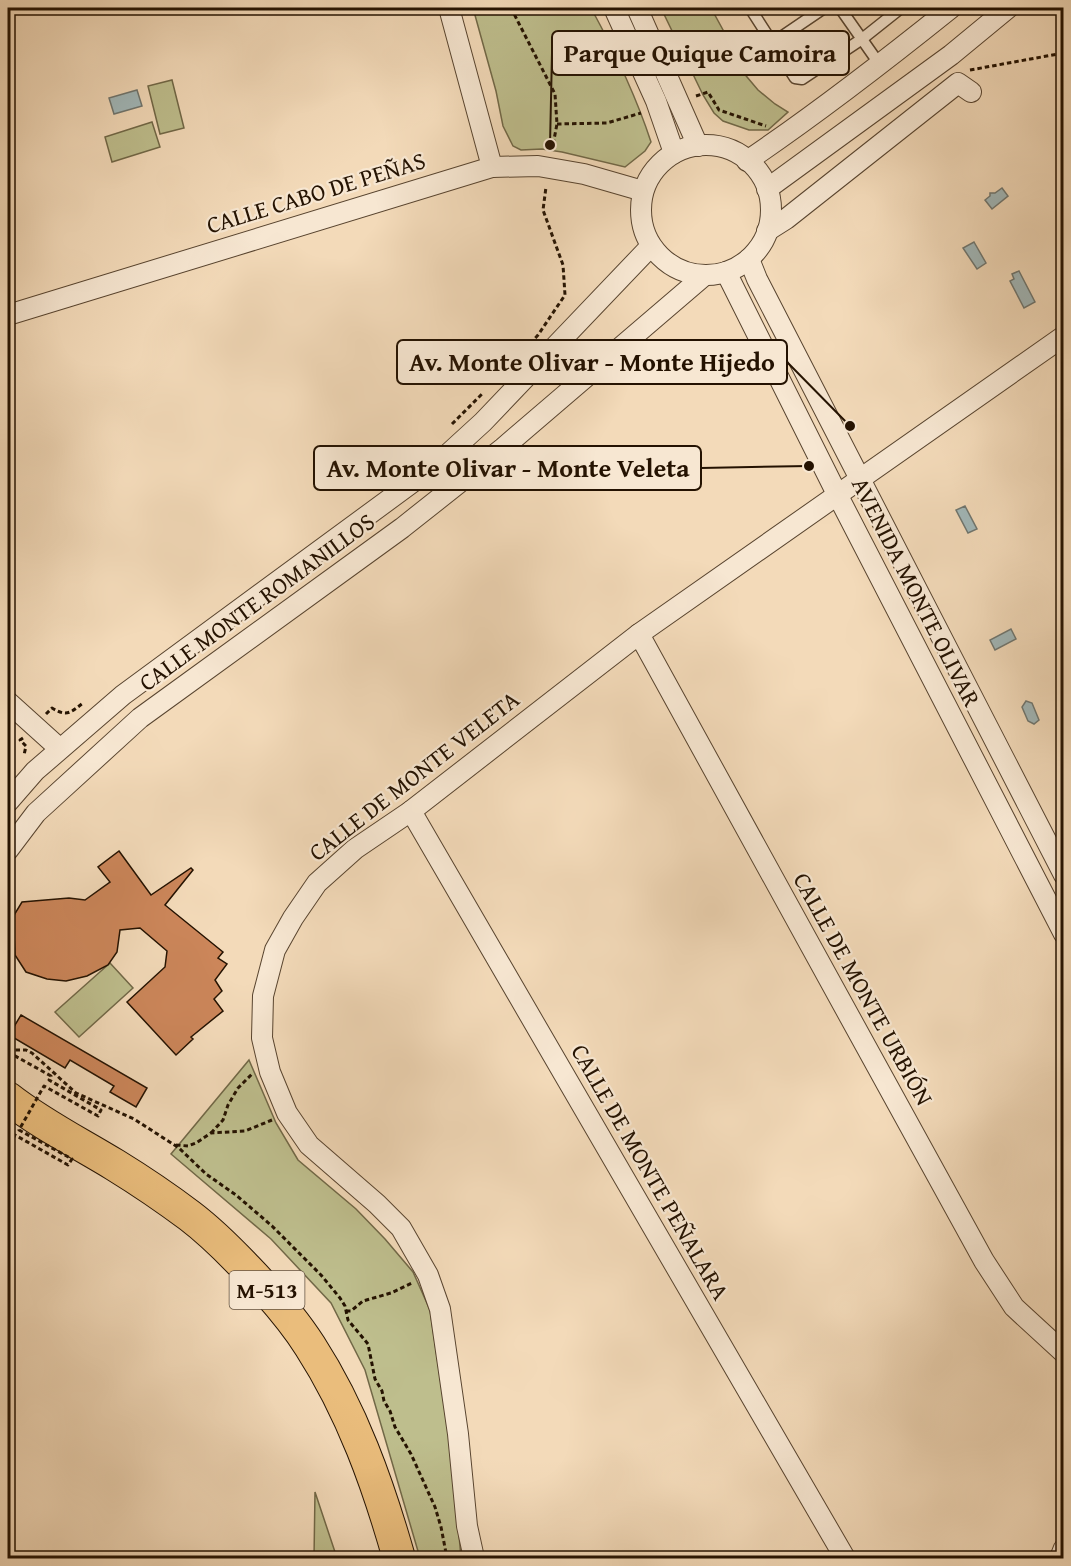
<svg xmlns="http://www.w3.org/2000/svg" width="1071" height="1566" font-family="'Gentium Book Plus',serif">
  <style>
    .green { fill: #bebe8d; stroke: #716847; stroke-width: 1.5 }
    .water { fill: #a1b8ba; stroke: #6f7670; stroke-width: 1.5 }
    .building { fill: #cc865a; stroke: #241201; stroke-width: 1.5 }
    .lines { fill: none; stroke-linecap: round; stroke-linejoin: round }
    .lane-casing { stroke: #58442f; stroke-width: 13 }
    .street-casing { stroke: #58442f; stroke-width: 22 }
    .primary-casing { stroke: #241201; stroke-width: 34 }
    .path { stroke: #241201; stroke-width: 3; stroke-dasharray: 4.5 3; stroke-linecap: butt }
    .lane { stroke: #f7e7d2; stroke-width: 10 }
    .street { stroke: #f7e7d2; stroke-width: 20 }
    .primary { stroke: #eabd7c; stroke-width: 32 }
    .path-bridge { stroke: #241201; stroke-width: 3; stroke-dasharray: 4.5 3; stroke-linecap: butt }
    .labels { text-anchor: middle; stroke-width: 4.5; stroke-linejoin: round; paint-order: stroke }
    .shield { fill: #f7e7d2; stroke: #635240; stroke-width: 1.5 }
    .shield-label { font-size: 22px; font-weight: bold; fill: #241201 }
    .street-label { font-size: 24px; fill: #241201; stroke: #f7e7d2 }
    .leader { fill: none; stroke: #241201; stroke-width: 2 }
    .callout-dot { fill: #241201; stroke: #f7e7d2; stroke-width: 2 }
    .callout { fill: #f7e7d2; stroke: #241201; stroke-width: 2 }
    .callout-label { font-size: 26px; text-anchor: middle; font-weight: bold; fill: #241201 }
  </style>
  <rect width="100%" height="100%" fill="#f3dab9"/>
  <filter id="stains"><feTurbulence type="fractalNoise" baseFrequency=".00333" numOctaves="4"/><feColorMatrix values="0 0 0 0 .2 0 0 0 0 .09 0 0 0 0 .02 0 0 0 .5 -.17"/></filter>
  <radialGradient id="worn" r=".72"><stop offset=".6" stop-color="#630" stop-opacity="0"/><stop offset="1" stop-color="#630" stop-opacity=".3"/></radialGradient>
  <g class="green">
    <path d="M473 8H591C614 50 636 96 651 142L645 151 625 167 562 152 542 149 521 150 513 146 503 126 496 91Z"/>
    <path d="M661 8H711L734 50 742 71 758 90 775 104 788 112 768 130H749L723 121 714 113 703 95Z"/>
    <path d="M172 80 184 128 160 134 148 86Z"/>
    <path d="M152 122 160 147 112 162 105 137Z"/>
    <path d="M110 963 133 988 79 1037 55 1012Z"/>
    <path d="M249 1060 276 1123 298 1160 356 1209 385 1239 413 1272 430 1310 453 1464 461 1558H420L365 1370 331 1303 271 1239 171 1154Z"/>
    <path d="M315 1492 337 1558H314Z"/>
  </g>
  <g class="water">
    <path d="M137 90 142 106 114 114 109 98Z"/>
    <path d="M1002 188 1008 196 992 209 985 200 990 196V193H995Z"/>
    <path d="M974 242 986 263 977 269 963 248Z"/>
    <path d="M1019 271 1035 302 1024 308 1010 281 1014 279 1012 274Z"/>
    <path d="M965 506 977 529 968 533 956 510Z"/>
    <path d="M1011 629 1016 639 995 650 990 640Z"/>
    <path d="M1026 701 1032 703 1039 720 1034 724 1028 721 1022 707Z"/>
  </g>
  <g class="building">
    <path d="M119 851 151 895 191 868 193 870 165 905 223 952 218 958 227 964 215 980 222 991 214 999 223 1011 191 1037 193 1039 176 1055 127 1002 165 967 167 951 140 928 120 930 117 952 108 965 87 976 66 981 47 979 26 972 15 955 14 935H8V925L22 902 69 898 85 900 110 882 98 867Z"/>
    <path d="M21 1015 147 1088 136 1107 110 1092 114 1086 70 1060 65 1068 9 1035Z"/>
  </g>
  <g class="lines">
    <g class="lane-casing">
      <g id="lane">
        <path d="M750 8 795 78 802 79 862 39 901 8"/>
        <path d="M840 8 880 65"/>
        <path d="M774 42 824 8"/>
      </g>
    </g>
    <g class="street-casing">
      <g id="street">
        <path d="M449 8 492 167"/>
        <path d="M614 8 656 101 674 153"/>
        <path d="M637 8 698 146"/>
        <circle cx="706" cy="210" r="65"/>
        <path d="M747 161C818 113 885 61 951 8"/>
        <path d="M767 189 951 55 1008 8"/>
        <path d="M767 231 786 219 958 83 971 92"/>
        <path d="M749 259 757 279 1064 875"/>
        <path d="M726 272 838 496 1064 934"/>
        <path d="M8 315 492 167 538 166 584 174 643 191"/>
        <path d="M639 634 984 1261 1014 1307 1064 1353"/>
        <path d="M8 702 59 748"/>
        <path d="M8 802 35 771 123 695 436 465 483 422 651 246"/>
        <path d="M411 811 845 1558"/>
        <path d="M8 850 36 813 140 718 402 528 503 448 705 275"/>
        <path d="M474 1558 467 1526 458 1434 440 1309 428 1275 401 1228 377 1204 309 1145 287 1113 270 1072 262 1038 263 996 275 950 293 918 317 883 355 849 411 811 639 634 1064 336"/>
        <path d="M1060 1558 1064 1548"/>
      </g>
    </g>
    <g class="primary-casing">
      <path id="primary" d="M8 1098C41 1124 79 1143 115 1165 141 1181 166 1198 190 1216 211 1232 229 1250 247 1269 270 1293 292 1318 310 1346 352 1411 378 1484 399 1558"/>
    </g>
    <g class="path">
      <path d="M511 8 555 94 557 124 552 150"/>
      <path d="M970 70 1058 54 1064 55"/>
      <path d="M696 96 708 92 719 110 766 126"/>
      <path d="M557 124 607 123 641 113"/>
      <path d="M515 360 538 335 565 295 563 265 543 210 546 187"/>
      <path d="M452 424 483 393"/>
      <path d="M411 459 427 446"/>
      <path d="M46 714 52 708C67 717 70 713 83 703"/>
      <path d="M23 738 20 740 26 746 24 755"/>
      <path d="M8 1050H26L32 1053 76 1093 134 1119 179 1148 206 1174 236 1195 272 1226 321 1275 340 1298 345 1306 348 1320 368 1344 375 1379 382 1391 384 1401 390 1411 395 1427 411 1454 435 1507 441 1527 447 1558"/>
      <path d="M211 1133 223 1120 228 1105 238 1088 252 1074"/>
      <path d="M176 1145 188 1146 196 1143 211 1133 245 1131 272 1120"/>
      <path d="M346 1311H351L363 1301 391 1293 412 1283"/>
    </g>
    <use href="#lane" class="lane"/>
    <use href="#street" class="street"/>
    <use href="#primary" class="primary"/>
    <path class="path-bridge" d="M8 1052 51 1076 49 1080 101 1110 98 1116 44 1086 19 1130 72 1159 68 1165 15 1135 8 1148"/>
  </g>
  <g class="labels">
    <rect class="shield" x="229.5" y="1271" width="75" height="38" rx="4.5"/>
    <g class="shield-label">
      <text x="267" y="1298">M-513</text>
    </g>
    <g class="street-label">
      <text transform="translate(316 193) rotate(-17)" y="8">CALLE CABO DE PEÑAS</text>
      <text transform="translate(916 592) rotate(63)" y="8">AVENIDA MONTE OLIVAR</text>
      <text transform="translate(257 602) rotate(-36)" y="8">CALLE MONTE ROMANILLOS</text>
      <text transform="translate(414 776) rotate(-38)" y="8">CALLE DE MONTE VELETA</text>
      <text transform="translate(863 989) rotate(61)" y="8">CALLE DE MONTE URBIÓN</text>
      <text transform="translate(650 1172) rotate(60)" y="8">CALLE DE MONTE PEÑALARA</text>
    </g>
  </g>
  <path class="leader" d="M550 145L552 53M850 426L787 362M809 466L701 468"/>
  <g class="callout-dot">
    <circle cx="550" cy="145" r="6"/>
    <circle cx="850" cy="426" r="6"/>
    <circle cx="809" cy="466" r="6"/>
  </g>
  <g class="callout">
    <rect x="552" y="31" width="297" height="44" rx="6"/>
    <rect x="397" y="340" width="390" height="44" rx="6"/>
    <rect x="314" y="446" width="387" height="44" rx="6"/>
  </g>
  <g class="callout-label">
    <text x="700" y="62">Parque Quique Camoira</text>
    <text x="592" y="371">Av. Monte Olivar - Monte Hijedo</text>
    <text x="508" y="477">Av. Monte Olivar - Monte Veleta</text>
  </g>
  <rect width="1071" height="1566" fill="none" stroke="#f3dab9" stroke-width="30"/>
  <rect x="9" y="9" width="1053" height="1548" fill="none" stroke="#241201" stroke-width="3"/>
  <rect x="15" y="15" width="1041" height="1536" fill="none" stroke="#241201" stroke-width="1.5"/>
  <rect width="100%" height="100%" filter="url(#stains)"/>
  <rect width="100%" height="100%" fill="url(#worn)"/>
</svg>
